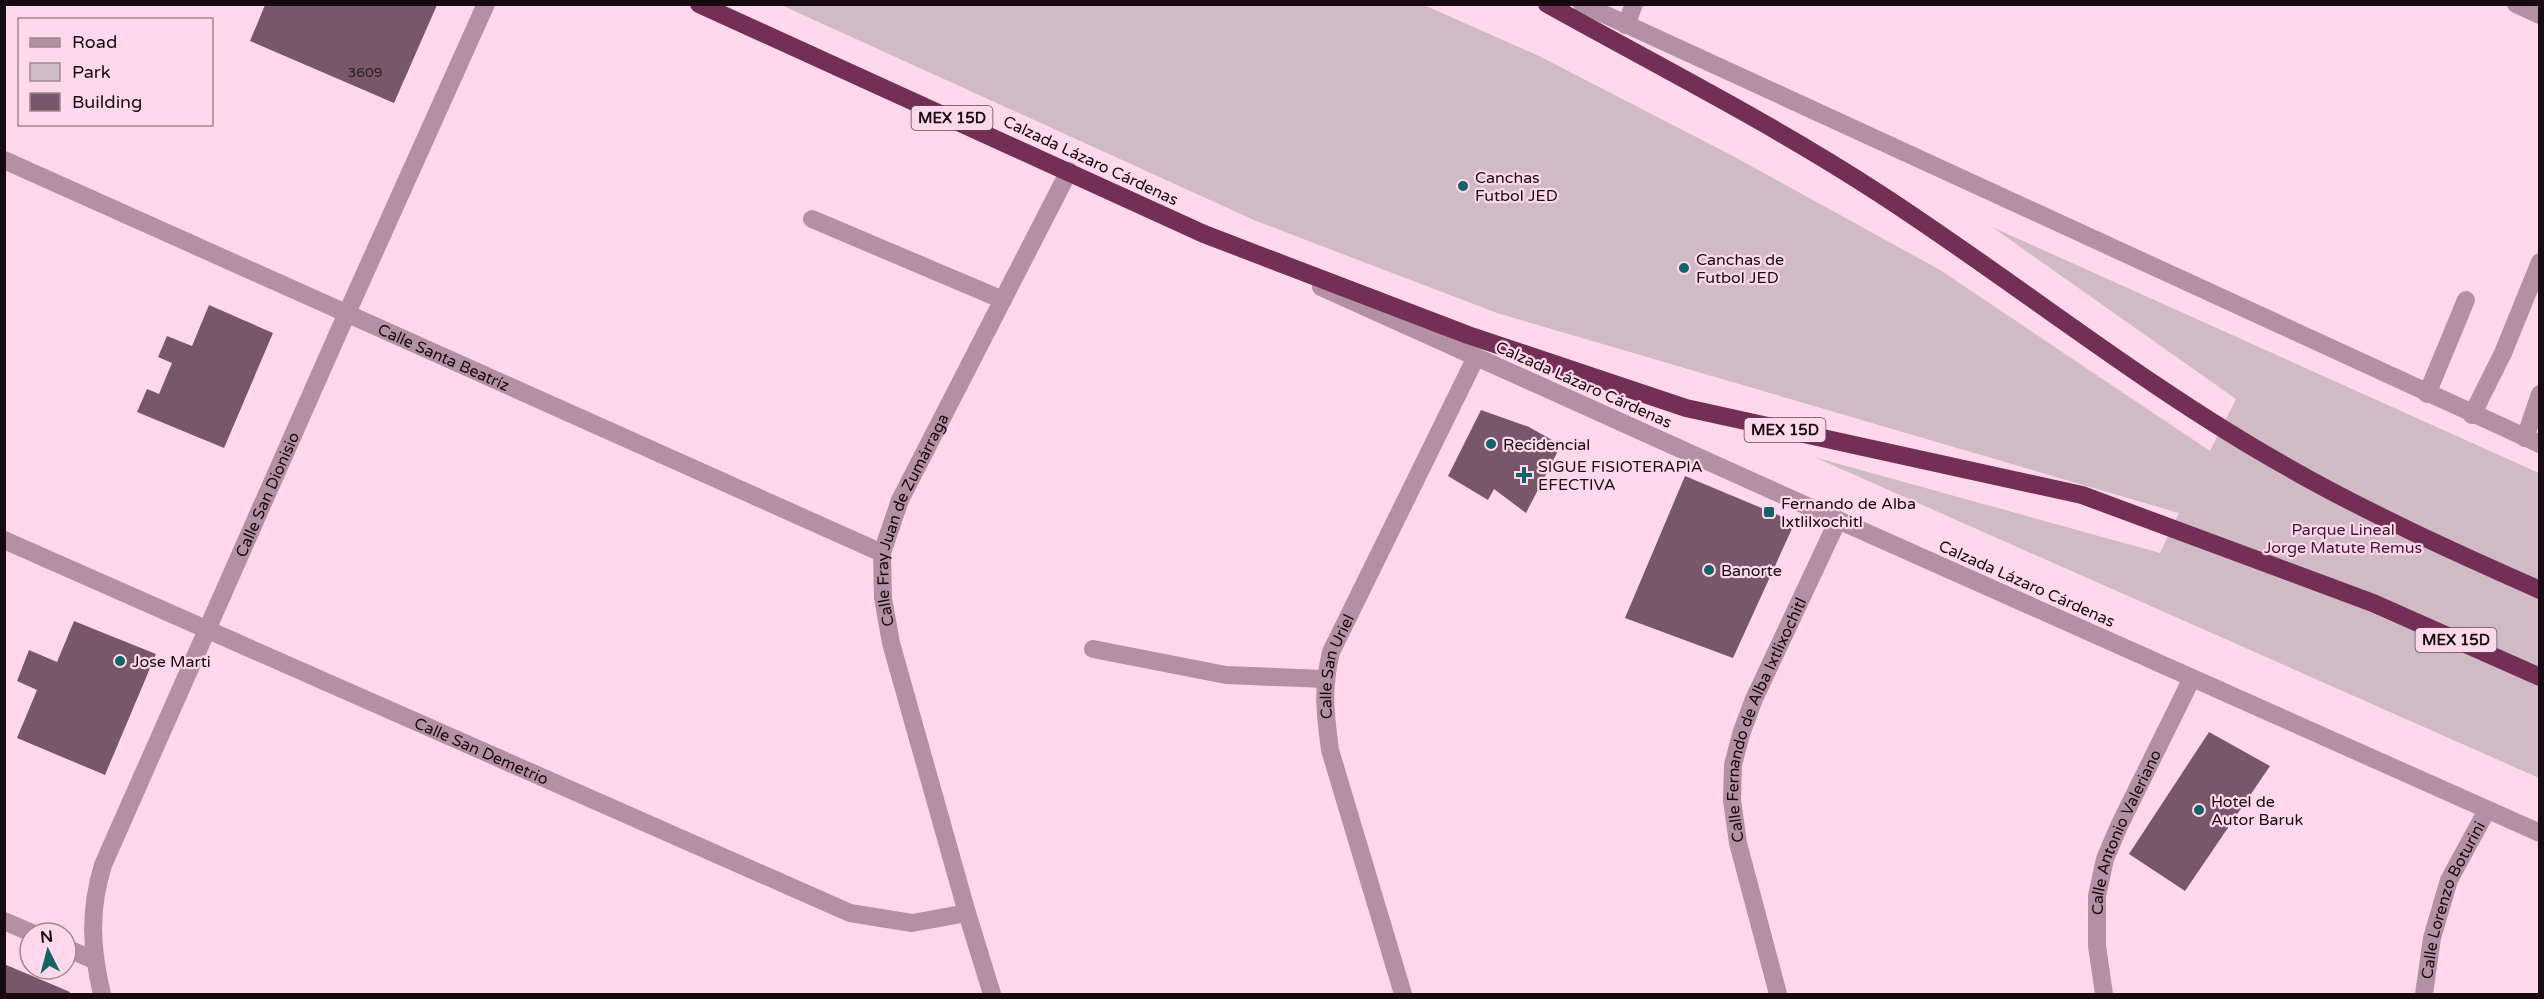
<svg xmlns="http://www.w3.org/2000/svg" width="2544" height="999" font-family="'Varela Round',sans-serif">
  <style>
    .green { fill: #d0bac4 }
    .building { fill: #785868 }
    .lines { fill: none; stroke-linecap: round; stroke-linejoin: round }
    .minor { stroke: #b491a2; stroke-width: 18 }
    .highway { stroke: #742f56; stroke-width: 18 }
    .poi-dot { fill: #126365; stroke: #ffd9eb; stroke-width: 2 }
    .labels { text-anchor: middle; stroke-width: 4.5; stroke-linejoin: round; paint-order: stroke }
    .number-label { font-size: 14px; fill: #2e1e26 }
    .shield { fill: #ffd9eb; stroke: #5c4852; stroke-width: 1.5 }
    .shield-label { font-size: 15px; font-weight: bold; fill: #160a10 }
    .street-label { font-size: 16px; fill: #160a10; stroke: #ffd9eb }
    .poi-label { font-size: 16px; fill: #160a10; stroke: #ffd9eb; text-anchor: start }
    .park-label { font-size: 16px; fill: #431630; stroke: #ffd9eb }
  </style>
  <rect width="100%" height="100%" fill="#ffd9eb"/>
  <path class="green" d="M781 5H1424L1539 56 1733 156 1940 270 2210 451 2236 399 1992 227 2539 473V778L1814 457 2160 553 2179 513 1497 313 1256 221Z"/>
  <g class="building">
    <path d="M265 5H437L394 103 250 41Z"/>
    <path d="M209 305 273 333 224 448 137 412 147 389 159 394 172 363 158 357 167 336 192 346Z"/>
    <path d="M1481 410 1529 427 1561 445 1526 513 1494 489 1488 500 1448 476Z"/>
    <path d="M1685 476 1795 522 1733 658 1625 618Z"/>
    <path d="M74 621 156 654 105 775 17 738 37 690 17 681 29 650 57 662Z"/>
    <path d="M2209 732 2270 766 2185 891 2129 854Z"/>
    <path d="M4 964 70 992 69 994H4Z"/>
  </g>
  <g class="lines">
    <g class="minor">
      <path d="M1582 4 2540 444"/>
      <path d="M2516 4 2540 15"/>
      <path d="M1626 25 1634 4"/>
      <path id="s1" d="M4 160 882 553"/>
      <path d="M812 219 1003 300"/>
      <path d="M1321 287 1838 520 2540 833"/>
      <path d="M2427 394 2466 300"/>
      <path d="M2472 415 2503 353 2540 262"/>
      <path d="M2525 438 2540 394"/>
      <path id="s2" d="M4 540 850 913 912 923 967 913"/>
      <path d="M1093 649 1226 675 1324 679"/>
      <path d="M4 921 32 933"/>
      <path d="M66 948 94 960"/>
      <path id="s3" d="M102 994C91 948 89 911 103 865L347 313 486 4"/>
      <path id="s4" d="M992 994 967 913 891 643 883 598 882 553 900 500 1069 171"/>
      <path id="s5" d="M1403 994 1330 750C1325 712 1322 690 1331 652L1476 357"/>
      <path id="s6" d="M1778 994 1738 843 1732 800 1733 765 1741 734 1754 699 1838 520"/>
      <path id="s7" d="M2104 994 2097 946V896L2105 859 2119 826 2192 678"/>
      <path id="s8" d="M2424 994 2432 938 2449 880 2487 810"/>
    </g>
    <g class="highway">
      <path d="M699 4 1204 234 1468 335 1686 408 2082 495 2373 603 2540 677"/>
      <path d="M1547 4C1658 66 1773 124 1880 194 2017 283 2146 388 2289 468 2370 514 2454 552 2540 590"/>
    </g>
  </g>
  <g class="poi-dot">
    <circle cx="1463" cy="186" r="6"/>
    <circle cx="1684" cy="268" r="6"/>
    <circle cx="1491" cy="444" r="6"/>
    <path d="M1521 466h6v6h6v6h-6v6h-6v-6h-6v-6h6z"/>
    <rect x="1763" y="506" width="12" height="12" rx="3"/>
    <circle cx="1709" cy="570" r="6"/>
    <circle cx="120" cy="661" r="6"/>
    <circle cx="2199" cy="810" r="6"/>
  </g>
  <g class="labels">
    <g class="number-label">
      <text x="365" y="77">3609</text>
    </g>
    <g class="shield">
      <rect x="911.5" y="106" width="81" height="24" rx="4.5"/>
      <rect x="1744.5" y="418" width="81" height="24" rx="4.5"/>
      <rect x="2415.5" y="628" width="81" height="24" rx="4.5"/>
    </g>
    <g class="shield-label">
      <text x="952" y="123">MEX 15D</text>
      <text x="1785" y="435">MEX 15D</text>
      <text x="2456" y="645">MEX 15D</text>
    </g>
    <g class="street-label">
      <text transform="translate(1091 160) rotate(25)" y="6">Calzada Lázaro Cárdenas</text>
      <text dy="6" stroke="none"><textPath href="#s1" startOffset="482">Calle Santa Beatríz</textPath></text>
      <text transform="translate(1584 384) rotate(24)" y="6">Calzada Lázaro Cárdenas</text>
      <text dy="6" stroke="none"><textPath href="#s3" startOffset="536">Calle San Dionisio</textPath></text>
      <text dy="6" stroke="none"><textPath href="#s4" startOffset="495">Calle Fray Juan de Zumárraga</textPath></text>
      <text transform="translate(2027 583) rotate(24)" y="6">Calzada Lázaro Cárdenas</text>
      <text dy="6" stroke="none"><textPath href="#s5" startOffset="340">Calle San Uriel</textPath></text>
      <text dy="6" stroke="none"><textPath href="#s6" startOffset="286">Calle Fernando de Alba Ixtlixochitl</textPath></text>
      <text dy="6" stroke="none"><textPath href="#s2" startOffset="522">Calle San Demetrio</textPath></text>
      <text dy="6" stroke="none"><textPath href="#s7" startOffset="168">Calle Antonio Valeriano</textPath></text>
      <text dy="6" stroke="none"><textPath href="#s8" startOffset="99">Calle Lorenzo Boturini</textPath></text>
    </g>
    <g class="poi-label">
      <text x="1475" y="183">Canchas<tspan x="1475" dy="18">Futbol JED</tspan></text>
      <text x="1696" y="265">Canchas de<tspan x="1696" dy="18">Futbol JED</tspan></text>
      <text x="1503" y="450">Recidencial</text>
      <text x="1538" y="472">SIGUE FISIOTERAPIA<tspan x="1538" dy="18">EFECTIVA</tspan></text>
      <text x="1781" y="509">Fernando de Alba<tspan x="1781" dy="18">Ixtlilxochitl</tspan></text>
      <text x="1721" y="576">Banorte</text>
      <text x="132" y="667">Jose Marti</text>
      <text x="2211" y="807">Hotel de<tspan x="2211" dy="18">Autor Baruk</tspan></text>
    </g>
    <g class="park-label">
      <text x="2343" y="535">Parque Lineal<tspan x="2343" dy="18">Jorge Matute Remus</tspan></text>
    </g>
  </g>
  <rect width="2544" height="999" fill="none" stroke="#160a10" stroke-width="12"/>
  <rect x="18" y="18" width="195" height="108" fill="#ffd9eb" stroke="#a28693" stroke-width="1.5"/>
  <rect x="30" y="38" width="30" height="9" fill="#b491a2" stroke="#a28693" stroke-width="1.5"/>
  <text x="72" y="48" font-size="18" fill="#160a10">Road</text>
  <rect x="30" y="63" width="30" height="18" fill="#d0bac4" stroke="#a28693" stroke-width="1.5"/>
  <text x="72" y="78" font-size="18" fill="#160a10">Park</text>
  <rect x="30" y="93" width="30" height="18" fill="#785868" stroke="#a28693" stroke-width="1.5"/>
  <text x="72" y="108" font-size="18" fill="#160a10">Building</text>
  <g transform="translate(48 951) rotate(354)"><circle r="28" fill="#ffd9eb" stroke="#a28693" stroke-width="1.5"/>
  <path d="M0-4.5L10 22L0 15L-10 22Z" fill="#126365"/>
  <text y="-9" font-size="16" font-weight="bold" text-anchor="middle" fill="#160a10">N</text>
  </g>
</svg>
